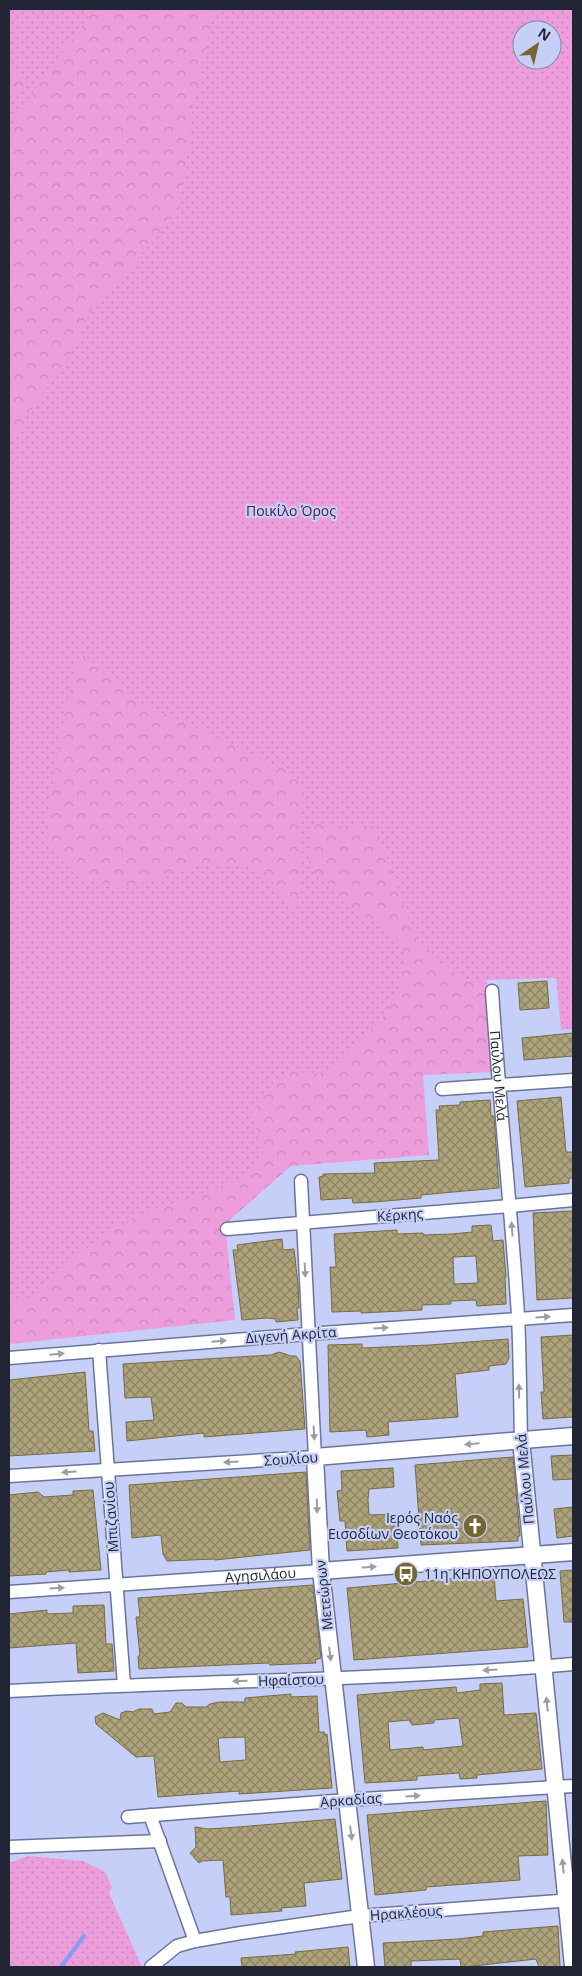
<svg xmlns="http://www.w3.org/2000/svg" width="582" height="1976" font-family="'Open Sans',sans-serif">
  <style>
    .grass { fill: url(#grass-dots); fill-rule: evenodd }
    .forest { fill: url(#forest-crowns) }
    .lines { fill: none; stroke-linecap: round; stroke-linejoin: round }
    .stream { stroke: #8b9cf5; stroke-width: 4.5 }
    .building { fill: url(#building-cross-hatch); stroke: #766b44; fill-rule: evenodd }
    .minor-casing { stroke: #6c7499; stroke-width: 15 }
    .tertiary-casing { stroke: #6c7499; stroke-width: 19 }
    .minor { stroke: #fff; stroke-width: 12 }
    .tertiary { stroke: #fff; stroke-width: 16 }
    .oneway { fill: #9c9da4 }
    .labels { text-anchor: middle; stroke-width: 4.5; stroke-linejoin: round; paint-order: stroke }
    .park-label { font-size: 14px; fill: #54144b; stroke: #c5cff8 }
    .street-label { font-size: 14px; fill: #222534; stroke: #c5cff8 }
    .poi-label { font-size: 14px; fill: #222534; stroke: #c5cff8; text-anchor: end }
  </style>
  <defs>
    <pattern id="grass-dots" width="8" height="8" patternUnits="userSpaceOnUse" patternTransform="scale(1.25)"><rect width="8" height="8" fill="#ed9ddc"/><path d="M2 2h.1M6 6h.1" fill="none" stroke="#cb87bd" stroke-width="1.8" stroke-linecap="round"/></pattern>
    <pattern id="forest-crowns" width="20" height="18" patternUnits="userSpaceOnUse" patternTransform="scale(1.25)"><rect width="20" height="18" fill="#ed9ddc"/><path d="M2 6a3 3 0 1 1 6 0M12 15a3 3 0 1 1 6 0" fill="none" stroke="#cb87bd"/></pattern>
    <pattern id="building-cross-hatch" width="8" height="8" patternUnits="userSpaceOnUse" patternTransform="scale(1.25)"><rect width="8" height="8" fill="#ada279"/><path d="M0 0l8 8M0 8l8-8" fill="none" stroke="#8c8464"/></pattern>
  </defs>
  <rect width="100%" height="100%" fill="#c5cff8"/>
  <g class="grass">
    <path d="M9 9H573V1029L561 1030 556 978 484 980 293 1154 9 1343ZM522 30H552V60H522Z"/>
    <path d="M28 1856 83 1861 105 1872 112 1887 109 1893 142 1967H9V1863Z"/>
  </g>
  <g class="forest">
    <path d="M95 9H214L193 107 185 173 179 210 157 237 93 306 70 355 9 442V129L34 91Z"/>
    <path d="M9 60 27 79 9 106Z"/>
    <path d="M84 655 134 700 292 773 304 793 301 816 300 889 292 914 274 883 246 866 215 863 182 870 123 889 76 876 44 834 66 708 75 670Z"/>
    <path d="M318 817 323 826H376L414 936 463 981 487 980 492 1072 423 1075 429 1155 291 1166 225 1224 235 1320 9 1344V1302H20L42 1292 82 1252 110 1230 145 1212 185 1200 248 1176 263 1156 252 1113 274 1082 292 1072 320 1073 342 1060 383 1017 397 993 404 962 402 945 385 925 350 910 331 886 309 869 310 829Z"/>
  </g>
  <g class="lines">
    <path class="stream" d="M61 1967 84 1936"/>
  </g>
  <g class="building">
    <path d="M547 981 549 1008 520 1010 518 983Z"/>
    <path d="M573 1033V1056L524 1060 522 1038Z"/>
    <path d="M561 1097 566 1152H573V1178H569V1183L525 1187 517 1101Z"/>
    <path d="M490 1100 491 1116H494L499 1188 442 1193 421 1195V1198L374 1202 353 1203 352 1198 321 1200 319 1177 323 1176V1174L375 1173 374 1163 439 1160 436 1110H440L439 1106 460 1105V1102Z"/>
    <path d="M573 1211V1298L537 1300 533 1213Z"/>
    <path d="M491 1225 493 1241 503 1240 506 1277H505L506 1304 477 1306 476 1300 451 1301V1304L422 1305V1310L361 1313V1311L332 1312 330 1267H336L334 1234 397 1230V1234L423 1233V1235L452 1234 472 1232V1226ZM476 1256 478 1283 454 1284 453 1257Z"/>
    <path d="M282 1239 283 1250 294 1249 298 1284 299 1308H297L298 1320 276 1322V1319L267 1318 242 1320 233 1250H238L237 1245Z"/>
    <path d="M573 1335V1417L543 1419 541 1392H544L541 1337Z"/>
    <path d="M508 1339 509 1358 506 1364 489 1366V1370L455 1374 458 1417 388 1422 389 1435 367 1437 366 1430 330 1432 328 1345 362 1344V1348L430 1345Z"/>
    <path d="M279 1352 291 1356H296L300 1361 305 1429 204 1437V1433L127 1441 126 1422 154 1420 151 1397 125 1398 123 1364 271 1355Z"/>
    <path d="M85 1372 89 1431H93L95 1451 9 1456V1380Z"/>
    <path d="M573 1455V1479L553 1480 551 1456Z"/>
    <path d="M513 1457 520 1536H518V1541L421 1545 415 1465Z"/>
    <path d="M393 1468 394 1487 369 1489 368 1500 369 1515 396 1514 398 1548 347 1551 345 1521H340L337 1491 342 1490 341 1471Z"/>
    <path d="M306 1472 310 1550 215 1560V1559L167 1561 163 1554 161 1535 132 1538 129 1485Z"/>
    <path d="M93 1490 101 1570 69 1572V1570L46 1572V1574L9 1576V1495L38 1492 44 1497 73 1495V1491Z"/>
    <path d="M573 1507V1536L557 1538 554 1509Z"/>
    <path d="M573 1570V1622H564L560 1571Z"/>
    <path d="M494 1575 496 1601 523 1599 528 1647 354 1660 347 1588Z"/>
    <path d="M313 1585 321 1658 315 1660 316 1663 270 1665 268 1663 139 1669 138 1656H140L136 1617H140L138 1598Z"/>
    <path d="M104 1605 106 1644H112L114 1671 78 1673 76 1643 9 1648V1614L47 1610V1614L73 1613V1606Z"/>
    <path d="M502 1683 504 1715 536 1713 542 1769 477 1775V1778L460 1779 459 1773 417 1776V1780L365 1783 357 1695 456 1687 457 1693 480 1690V1684ZM459 1718 463 1746 423 1750V1747L390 1750 388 1722 409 1720 412 1725 434 1723V1720Z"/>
    <path d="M291 1694V1697L317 1696 319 1732H324L325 1735 327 1734 332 1788 239 1794V1791L158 1797 154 1756 136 1757 96 1724 95 1717 103 1713 120 1720 121 1713 127 1711 133 1712 139 1709H152L154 1714 170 1712 176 1703H182L186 1707H206L210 1704 219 1702H245V1698ZM245 1737 246 1760 220 1762 218 1738Z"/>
    <path d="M546 1801 548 1855 518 1856 520 1880 426 1887V1890L375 1895 367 1815Z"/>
    <path d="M335 1819 342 1879 304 1883 306 1906 281 1908 282 1911 231 1915 230 1897H226L223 1860 202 1861 199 1863 190 1853 196 1847 195 1827 208 1829 238 1827Z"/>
    <path d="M558 1926 560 1967H539L536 1959 464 1967H461L460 1959 411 1961V1967H385L383 1943 458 1939 483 1936V1932Z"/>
    <path d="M348 1947 350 1967H242L241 1958 296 1954 295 1952Z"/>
  </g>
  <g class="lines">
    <g class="minor-casing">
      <g id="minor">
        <path id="s1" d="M492 991C499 1099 511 1207 518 1315 520 1357 520 1399 521 1440"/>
        <path d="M442 1089 573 1080"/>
        <path d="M227 1229 510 1206 573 1200"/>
        <path d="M99 1350 124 1685"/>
        <path d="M9 1358 308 1334 573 1315"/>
        <path d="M9 1476 315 1457 301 1181"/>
        <path id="s2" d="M9 1592 321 1571"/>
        <path d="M9 1691C197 1680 386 1681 573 1664"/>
        <path d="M150 1815 195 1941"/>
        <path d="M128 1817 347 1800 573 1786"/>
        <path d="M9 1847 160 1841"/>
        <path d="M151 1967 177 1946 195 1941 241 1933 360 1916 573 1900"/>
      </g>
    </g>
    <g class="tertiary-casing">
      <g id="tertiary">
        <path d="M521 1440 573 1966"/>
        <path d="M321 1571 573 1552"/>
        <path d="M366 1967 321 1571 315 1457 573 1436"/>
      </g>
    </g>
    <use href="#minor" class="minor"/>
    <use href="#tertiary" class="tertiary"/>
  </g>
  <defs><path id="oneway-solid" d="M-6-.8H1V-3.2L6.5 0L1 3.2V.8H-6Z" transform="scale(1.25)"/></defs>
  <g class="oneway">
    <use href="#oneway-solid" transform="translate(512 1229) rotate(-94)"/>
    <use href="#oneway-solid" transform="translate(305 1270) rotate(87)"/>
    <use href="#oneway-solid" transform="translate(543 1317) rotate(-3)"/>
    <use href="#oneway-solid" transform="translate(381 1328) rotate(-4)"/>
    <use href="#oneway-solid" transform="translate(219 1341) rotate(-5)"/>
    <use href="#oneway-solid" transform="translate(57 1354) rotate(-5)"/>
    <use href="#oneway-solid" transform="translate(519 1391) rotate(-91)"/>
    <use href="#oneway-solid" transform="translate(314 1433) rotate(87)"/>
    <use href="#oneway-solid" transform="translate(472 1444) rotate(175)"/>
    <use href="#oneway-solid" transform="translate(231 1462) rotate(177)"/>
    <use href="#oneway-solid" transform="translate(69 1472) rotate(176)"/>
    <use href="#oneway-solid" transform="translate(317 1506) rotate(88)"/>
    <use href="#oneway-solid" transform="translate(369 1567) rotate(-4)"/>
    <use href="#oneway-solid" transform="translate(57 1588) rotate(-4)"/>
    <use href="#oneway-solid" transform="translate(330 1654) rotate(83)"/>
    <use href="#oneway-solid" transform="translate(490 1670) rotate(177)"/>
    <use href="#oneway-solid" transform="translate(240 1681) rotate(178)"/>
    <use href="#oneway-solid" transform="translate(547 1704) rotate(-96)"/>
    <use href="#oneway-solid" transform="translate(413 1796) rotate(-3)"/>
    <use href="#oneway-solid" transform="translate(351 1833) rotate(83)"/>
    <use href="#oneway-solid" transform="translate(563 1866) rotate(-96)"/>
  </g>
  <defs>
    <g id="church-disc" transform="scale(1.25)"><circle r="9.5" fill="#746633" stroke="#c5cff8"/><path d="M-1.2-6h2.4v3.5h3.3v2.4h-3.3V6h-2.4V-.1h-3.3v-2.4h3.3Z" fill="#fff"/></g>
    <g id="bus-disc" transform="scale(1.25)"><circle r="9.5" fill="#746633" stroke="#c5cff8"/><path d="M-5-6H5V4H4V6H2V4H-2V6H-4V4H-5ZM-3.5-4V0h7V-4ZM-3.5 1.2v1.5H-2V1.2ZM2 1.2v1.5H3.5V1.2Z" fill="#fff"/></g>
  </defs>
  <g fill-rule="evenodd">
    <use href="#church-disc" x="475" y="1526"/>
    <use href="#bus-disc" x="406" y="1574"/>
  </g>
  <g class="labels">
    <g class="park-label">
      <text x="291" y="516">Ποικίλο Όρος</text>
    </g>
    <g class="street-label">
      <text dy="5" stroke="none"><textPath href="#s1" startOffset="85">Παύλου Μελά</textPath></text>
      <text transform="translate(400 1215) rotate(-4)" y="5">Κέρκης</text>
      <text transform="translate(291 1335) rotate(-4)" y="5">Διγενή Ακρίτα</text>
      <text transform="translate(291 1459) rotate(-4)" y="5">Σουλίου</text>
      <text transform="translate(525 1479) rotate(-95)" y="5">Παύλου Μελά</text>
      <text transform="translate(111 1517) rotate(-94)" y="5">Μπιζανίου</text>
      <text dy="5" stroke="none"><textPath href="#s2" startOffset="252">Αγησιλάου</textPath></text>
      <text transform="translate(324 1595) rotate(-96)" y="5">Μετεώρων</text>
      <text transform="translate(291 1680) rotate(-2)" y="5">Ηφαίστου</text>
      <text transform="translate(351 1800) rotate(-4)" y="5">Αρκαδίας</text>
      <text transform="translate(406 1913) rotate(-4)" y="5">Ηρακλέους</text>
    </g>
    <g class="poi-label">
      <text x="458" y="1523">Ιερός Ναός<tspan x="458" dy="16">Εισοδίων Θεοτόκου</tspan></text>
      <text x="424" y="1579" text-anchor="start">11η ΚΗΠΟΥΠΟΛΕΩΣ</text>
    </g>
  </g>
  <rect width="582" height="1976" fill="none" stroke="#222534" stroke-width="20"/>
  <g transform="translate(537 45) rotate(34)"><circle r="24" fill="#c5cff8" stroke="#848baa"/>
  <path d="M0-4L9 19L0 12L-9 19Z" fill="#746633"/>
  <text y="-8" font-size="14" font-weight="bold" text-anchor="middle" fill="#222534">N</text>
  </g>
</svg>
